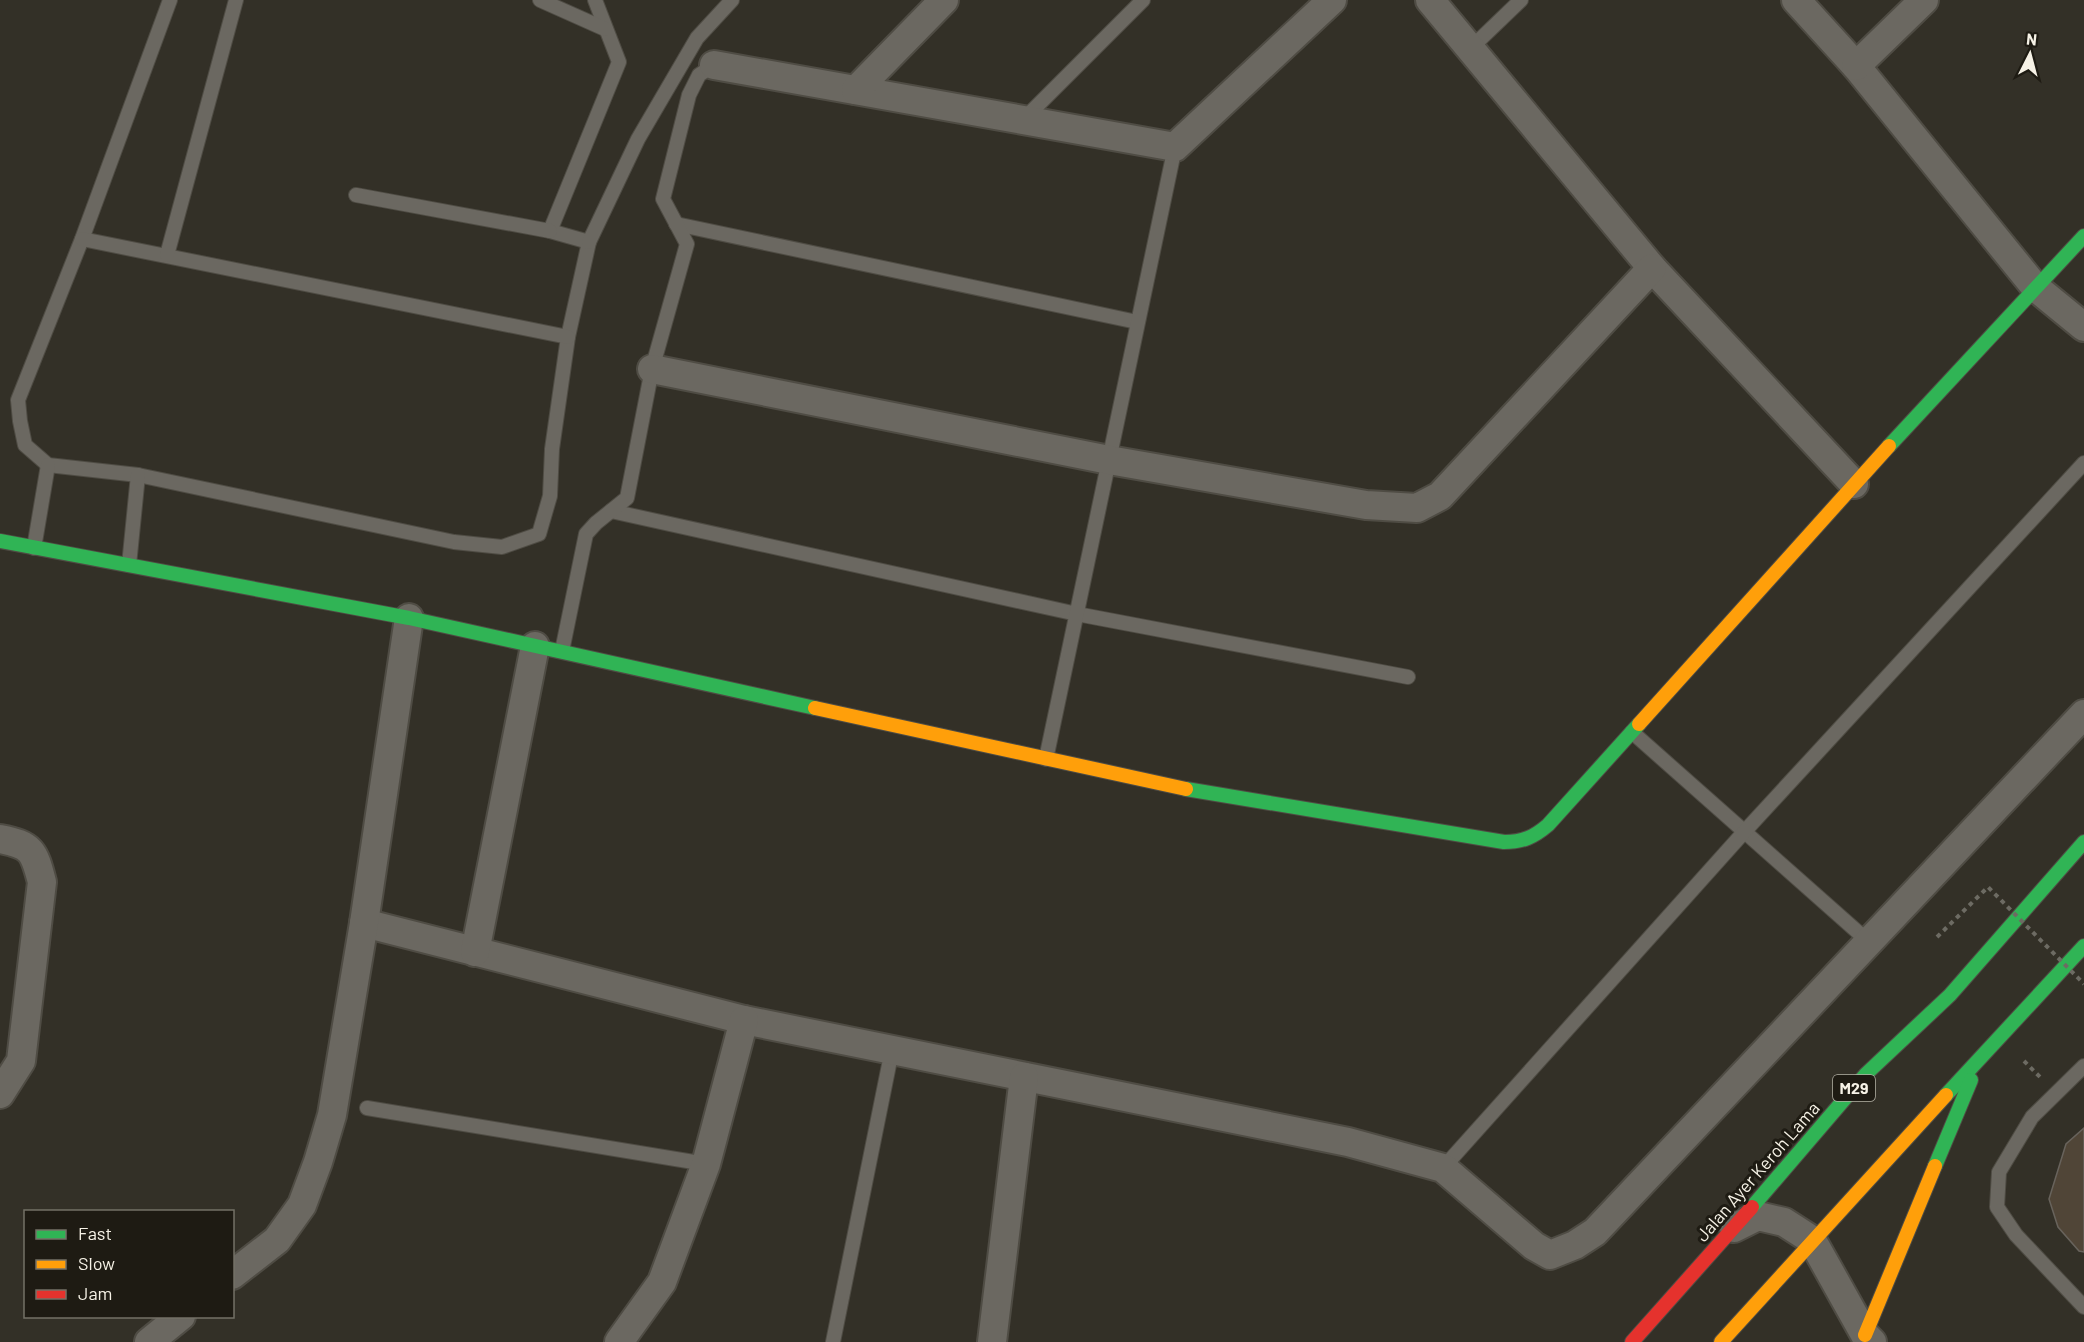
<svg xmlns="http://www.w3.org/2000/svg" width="2084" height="1342" font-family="Barlow,sans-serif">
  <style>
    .building { fill: #504537; stroke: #68635c; stroke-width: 1.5 }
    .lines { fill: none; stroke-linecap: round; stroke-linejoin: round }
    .lane-casing { stroke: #4f4c44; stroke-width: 16 }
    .street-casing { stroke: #4f4c44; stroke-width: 32 }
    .fast-casing { stroke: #4f4c44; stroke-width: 16 }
    .slow-casing { stroke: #4f4c44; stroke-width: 16 }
    .jam-casing { stroke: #4f4c44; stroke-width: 16 }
    .path { stroke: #6d6b63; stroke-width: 4; stroke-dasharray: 4.5 4.5; stroke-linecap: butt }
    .lane { stroke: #6b6861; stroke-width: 14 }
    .street { stroke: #6b6861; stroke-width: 28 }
    .fast { stroke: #30b455; stroke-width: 14 }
    .slow { stroke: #ff9f0a; stroke-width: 14 }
    .jam { stroke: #e5322d; stroke-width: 14 }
    .path-bridge { stroke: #6d6b63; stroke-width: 4; stroke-dasharray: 4.5 4.5; stroke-linecap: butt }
    .labels { text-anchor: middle; stroke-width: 6; stroke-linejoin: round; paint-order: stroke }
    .shield { fill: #1e1b13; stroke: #b5b2a7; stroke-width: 1.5 }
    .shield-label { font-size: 16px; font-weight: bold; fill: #f6f2e6 }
    .street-label { font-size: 18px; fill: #f6f2e6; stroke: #1e1b13 }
  </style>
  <rect width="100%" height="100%" fill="#333027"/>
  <path class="building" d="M2084 1128V1252L2079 1251 2058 1227 2049 1199 2066 1144Z"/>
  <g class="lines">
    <g class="lane-casing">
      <g id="lane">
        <path d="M170 0 82 239 18 400 20 421 25 445 48 465 138 475 454 542 502 547 539 534 550 496 552 449 568 337 589 242 550 231 619 62 595 0"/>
        <path d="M540 0 605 29"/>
        <path d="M1470 49 1521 0"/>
        <path d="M1023 120 1143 0"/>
        <path d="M356 195 550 231"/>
        <path d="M676 224 1137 322"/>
        <path d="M82 239 568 337"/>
        <path d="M589 242 638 139 697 38 732 0"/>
        <path d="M167 255 236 0"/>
        <path d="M611 511 1077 614 1408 677"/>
        <path d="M34 548 48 465"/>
        <path d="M129 565 138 475"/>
        <path d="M562 651 586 534 596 523 627 498 652 369 687 244 663 199 689 95 699 75 714 65"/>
        <path d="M1632 732 1869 942"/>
        <path d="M1046 759 1175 147"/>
        <path d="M2084 1066 2032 1117 1999 1172 1997 1207 2016 1235 2084 1307"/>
        <path d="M367 1108 706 1164"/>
        <path d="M1443 1168 1745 831 2084 463"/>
        <path d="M833 1342 892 1050"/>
      </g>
    </g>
    <g class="street-casing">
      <g id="street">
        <path d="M1430 0 1652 268 1854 484"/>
        <path d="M1796 0 1856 66 2035 287 2084 327"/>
        <path d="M714 65 1175 147 1332 0"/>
        <path d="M1856 66 1924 0"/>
        <path d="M856 90 944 0"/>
        <path d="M652 369 1109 460 1366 505 1417 508 1440 496 1652 268"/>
        <path d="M0 839C32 845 34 851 42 882L21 1061 0 1094"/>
        <path d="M364 923 744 1020 1348 1142 1443 1168 1534 1246 1550 1255 1575 1245 1595 1232 2084 714"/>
        <path d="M475 952 535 646"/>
        <path d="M1734 1228 1758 1216 1784 1222 1812 1240 1865 1335 1872 1342"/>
        <path d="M232 1275 277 1240 302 1205 318 1162 332 1115 364 923 409 618"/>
        <path d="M149 1342 181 1316"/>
        <path d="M619 1342 662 1282 706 1164 744 1020"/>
        <path d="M992 1342 1024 1077"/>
      </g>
    </g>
    <g class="fast-casing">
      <g id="fast">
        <path d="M1889 446 2084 236"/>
        <path d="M0 541 409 618 815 708"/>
        <path d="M1186 789 1504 842C1523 842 1534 837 1548 825L1639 724"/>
        <path d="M1946 1095 2084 946"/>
        <path d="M1935 1166 1971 1080"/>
        <path d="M1752 1207 1866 1074 1950 995 2084 842"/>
      </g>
    </g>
    <g class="slow-casing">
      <g id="slow">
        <path d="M815 708 1186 789"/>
        <path d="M1639 724 1889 446"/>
        <path d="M1865 1335 1935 1166"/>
        <path d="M1721 1342 1946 1095"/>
      </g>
    </g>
    <g class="jam-casing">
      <path id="jam" d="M1632 1342 1752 1207"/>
    </g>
    <path class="path" d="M2024 1061 2040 1077"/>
    <use href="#lane" class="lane"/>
    <use href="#street" class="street"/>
    <use href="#fast" class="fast"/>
    <use href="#slow" class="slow"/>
    <use href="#jam" class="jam"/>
    <path class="path-bridge" d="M1937 937 1988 887 2084 984"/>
  </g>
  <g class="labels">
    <rect class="shield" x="1833" y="1075" width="42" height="26" rx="4.5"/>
    <g class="shield-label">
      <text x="1854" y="1094">M29</text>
    </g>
    <g class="street-label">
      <text transform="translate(1758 1172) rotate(-49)" y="6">Jalan Ayer Keroh Lama</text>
    </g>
  </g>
  <rect x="24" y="1210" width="210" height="108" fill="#1e1b13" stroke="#747167" stroke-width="1.5"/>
  <rect x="36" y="1230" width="30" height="9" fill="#30b455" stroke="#747167" stroke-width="1.5"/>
  <text x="78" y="1240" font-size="18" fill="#f6f2e6">Fast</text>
  <rect x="36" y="1260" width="30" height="9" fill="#ff9f0a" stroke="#747167" stroke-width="1.5"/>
  <text x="78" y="1270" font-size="18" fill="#f6f2e6">Slow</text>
  <rect x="36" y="1290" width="30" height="9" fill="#e5322d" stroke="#747167" stroke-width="1.5"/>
  <text x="78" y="1300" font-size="18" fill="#f6f2e6">Jam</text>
  <g transform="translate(2030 54) rotate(6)" stroke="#1e1b13" stroke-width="4.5" paint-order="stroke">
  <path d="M0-4.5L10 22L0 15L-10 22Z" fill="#f6f2e6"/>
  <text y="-9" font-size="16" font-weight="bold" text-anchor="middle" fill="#f6f2e6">N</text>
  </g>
</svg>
